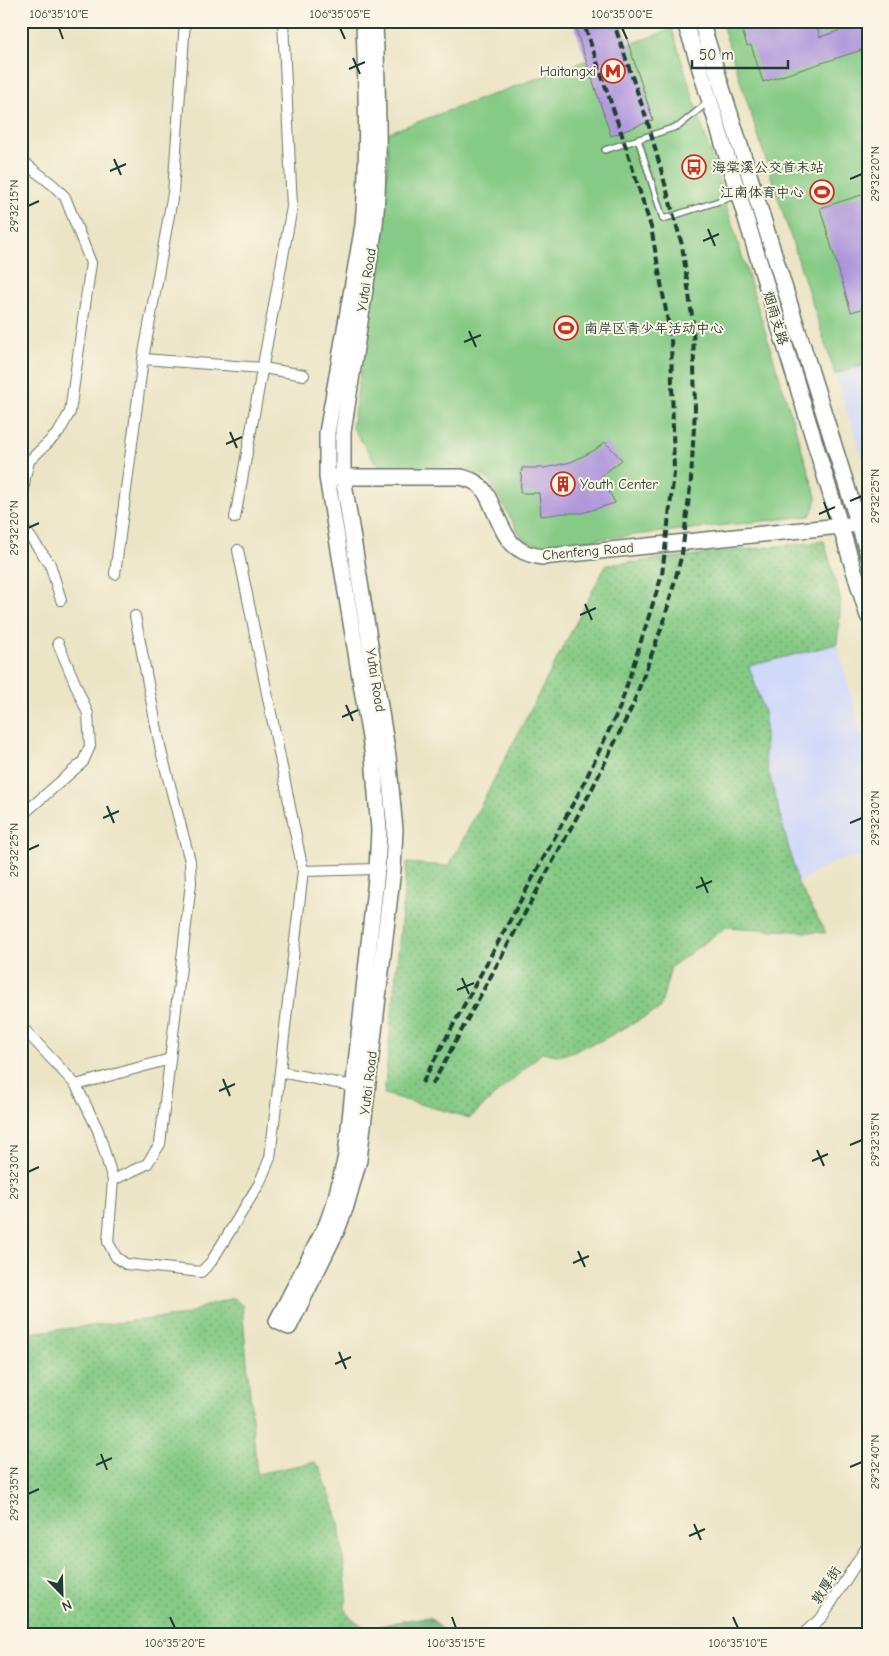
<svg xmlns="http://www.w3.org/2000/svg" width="889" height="1656" font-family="'Comic Neue','LXGW WenKai TC',sans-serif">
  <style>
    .built { fill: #d1d9f9 }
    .grass { fill: url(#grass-dots); stroke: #52845c }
    .forest { fill: url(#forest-firs); stroke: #467653 }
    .green { fill: #85ca85; stroke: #52845c }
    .building { fill: #af96db }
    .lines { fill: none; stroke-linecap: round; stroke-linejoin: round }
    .lane-casing { stroke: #667767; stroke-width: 8 }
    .street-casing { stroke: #667767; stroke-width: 12 }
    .secondary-casing { stroke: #667767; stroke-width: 18 }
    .lane { stroke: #fff; stroke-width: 5 }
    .street { stroke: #fff; stroke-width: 10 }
    .secondary { stroke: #fff; stroke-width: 15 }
    .rail { stroke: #1f3d34; stroke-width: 4; stroke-dasharray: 8 4; stroke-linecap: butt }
    .ticks { fill: none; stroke: #1f3d34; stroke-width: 2 }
    .labels { text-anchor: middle; stroke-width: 4; stroke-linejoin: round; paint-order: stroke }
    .poi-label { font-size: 14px; fill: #1f3d34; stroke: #fcf5e5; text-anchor: start }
    .street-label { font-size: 14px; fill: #1f3d34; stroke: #fcf5e5 }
    .neatline { fill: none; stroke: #1f3d34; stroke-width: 2 }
    .ticks-label { font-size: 12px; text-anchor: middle; fill: #1f3d34 }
  </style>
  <defs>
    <pattern id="grass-dots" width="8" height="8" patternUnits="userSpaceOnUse" patternTransform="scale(1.25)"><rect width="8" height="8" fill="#85ca85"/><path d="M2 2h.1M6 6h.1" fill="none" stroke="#6ca56e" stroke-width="1.8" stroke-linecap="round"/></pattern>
    <pattern id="forest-firs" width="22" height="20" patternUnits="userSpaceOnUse" patternTransform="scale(1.25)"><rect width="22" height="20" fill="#6cae72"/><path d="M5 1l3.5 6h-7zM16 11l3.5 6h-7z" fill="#588f5e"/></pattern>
  </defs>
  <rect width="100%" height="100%" fill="#fcf5e5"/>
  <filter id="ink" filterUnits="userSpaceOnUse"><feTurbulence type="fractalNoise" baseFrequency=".02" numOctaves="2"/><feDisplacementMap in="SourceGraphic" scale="10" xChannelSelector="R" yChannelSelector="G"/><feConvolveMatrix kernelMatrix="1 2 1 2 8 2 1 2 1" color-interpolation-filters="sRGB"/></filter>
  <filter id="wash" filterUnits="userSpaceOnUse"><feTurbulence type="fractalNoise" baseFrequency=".0096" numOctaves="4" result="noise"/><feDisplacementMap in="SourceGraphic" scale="20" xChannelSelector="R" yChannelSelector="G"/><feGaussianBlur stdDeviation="1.12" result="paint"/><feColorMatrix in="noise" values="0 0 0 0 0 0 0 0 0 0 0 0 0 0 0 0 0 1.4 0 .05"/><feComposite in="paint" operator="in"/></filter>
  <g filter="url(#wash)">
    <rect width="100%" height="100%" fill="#ebe4c5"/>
    <g class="built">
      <path d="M868 364V473L835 374Z"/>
      <path d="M837 644 868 757V854L833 862 798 883 765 759V715L749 666Z"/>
    </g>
    <g class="grass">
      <path d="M824 541 841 600 837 644 749 666 765 715V759L798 883 826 933 726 927 671 967 660 1009 600 1041 560 1056 543 1052 470 1118 384 1094 407 863 449 866 606 565Z"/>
      <path d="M233 1298 242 1305 257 1474 315 1462 320 1467 339 1521 347 1593 345 1610 348 1615 366 1629V1635H21V1331L28 1333 186 1315 207 1305Z"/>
    </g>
    <path class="forest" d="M430 1617 448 1635H366V1629C388 1625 408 1618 430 1617Z"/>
    <g class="green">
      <path d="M721 21H868V364L835 374Z"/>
      <path d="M672 29 817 499 810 516 544 545 534 544 522 538 489 480C460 459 414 467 379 468L352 427 383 228 388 156 387 133Z"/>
    </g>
    <g id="blocks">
      <g class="building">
        <path d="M573 21H621L653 120 611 136Z"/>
        <path d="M739 21H815L820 37 868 21V48L763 82 751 45 747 46Z"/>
        <path d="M868 193V307L851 312 820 208Z"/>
        <path d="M605 442 622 460 601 476 615 503 582 513H565L541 516 539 493H520L522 468H544L571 462 595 450Z"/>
      </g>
    </g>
  </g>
  <g filter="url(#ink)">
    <use href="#blocks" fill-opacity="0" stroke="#667767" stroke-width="1"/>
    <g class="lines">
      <g class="lane-casing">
        <g id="lane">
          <path d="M638 139 663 219 738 195"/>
          <path d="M605 150 673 128 679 126 707 103"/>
        </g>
      </g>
      <g class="street-casing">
        <g id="street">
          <path d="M21 160 53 185 65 197 91 263 70 412 59 432 29 461 25 477 21 512"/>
          <path d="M143 359 263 368 304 375"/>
          <path d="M21 517 23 527 50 564 61 600"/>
          <path d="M235 518 292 207 283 21"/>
          <path d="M115 574 143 359 173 193 185 21"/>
          <path d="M21 816 83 762 90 746 88 714 58 643"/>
          <path d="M303 871 377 869"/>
          <path d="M21 1026 76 1085 98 1130 113 1180 108 1242 116 1257 126 1264 201 1272 211 1262 259 1184 270 1158 303 871 238 550"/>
          <path d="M280 1072 358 1087"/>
          <path d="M76 1085 170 1059"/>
          <path d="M113 1180 147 1164 160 1144 191 883 190 861 161 751 135 616"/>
          <path d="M802 1635 822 1617 868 1545"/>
        </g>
      </g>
      <g class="secondary-casing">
        <g id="secondary">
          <path d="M364 21C366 89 369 157 363 225L327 433V477L373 756 379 830 377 869 346 1156 335 1202 326 1226 277 1321 289 1327 337 1230 346 1206 359 1160 393 869 395 830 388 756 343 477V432L375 225C381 157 377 89 375 21"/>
          <path d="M684 21 693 46 868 616"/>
          <path d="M701 21 868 554"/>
          <path d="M335 477H461C468 479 476 481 481 487 487 493 490 501 493 508 506 536 509 552 542 557L859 524"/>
        </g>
      </g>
      <use href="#lane" class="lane"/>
      <use href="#street" class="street"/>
      <use href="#secondary" class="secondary"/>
      <g class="rail">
        <path d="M422 1083 583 785 620 707 662 575 674 473 671 339 651 227 622 135 583 21"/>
        <path d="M432 1085 592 789 632 707 664 621 682 554 691 480 695 409 693 323 682 245 648 123 613 21"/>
      </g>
    </g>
  </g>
  <path class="ticks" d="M59 28 63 39M340 28 345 39M622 28 627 39M353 58 360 74M349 69 365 62M114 159 121 175M110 171 126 164M850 179 862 174M28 206 39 201M708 229 715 246M703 241 719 234M469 331 476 347M464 342 481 335M230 432 237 448M226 444 242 437M850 501 862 496M824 502 830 519M819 514 835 507M28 528 39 523M585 604 592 620M580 615 596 608M346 705 353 721M342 717 358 710M107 806 114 823M103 818 119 811M850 823 862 818M28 850 39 845M701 877 708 893M696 888 712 881M462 978 469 994M457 990 474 983M223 1079 230 1096M219 1091 235 1084M850 1145 862 1140M817 1150 824 1166M812 1161 828 1154M28 1172 39 1167M578 1251 585 1267M573 1263 589 1256M339 1352 346 1369M335 1364 351 1357M101 1454 107 1470M96 1465 112 1458M850 1467 862 1462M28 1494 39 1489M694 1524 701 1540M689 1536 705 1529M170 1617 175 1628M452 1617 456 1628M733 1617 738 1628"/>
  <defs>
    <g id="metro-ring" transform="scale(1.25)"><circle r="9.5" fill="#fcf5e5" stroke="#c8321e" stroke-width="1.5"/><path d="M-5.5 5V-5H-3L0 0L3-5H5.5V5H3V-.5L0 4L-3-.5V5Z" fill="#c8321e"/></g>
    <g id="bus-ring" transform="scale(1.25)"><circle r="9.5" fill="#fcf5e5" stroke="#c8321e" stroke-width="1.5"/><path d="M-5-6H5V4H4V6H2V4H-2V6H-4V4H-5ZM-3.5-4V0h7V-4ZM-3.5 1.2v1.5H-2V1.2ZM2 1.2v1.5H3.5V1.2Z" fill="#c8321e"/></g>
    <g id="stadium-ring" transform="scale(1.25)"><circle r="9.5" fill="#fcf5e5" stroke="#c8321e" stroke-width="1.5"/><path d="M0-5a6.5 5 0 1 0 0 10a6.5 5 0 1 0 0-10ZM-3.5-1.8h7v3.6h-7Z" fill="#c8321e"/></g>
    <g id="building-ring" transform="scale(1.25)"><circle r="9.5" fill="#fcf5e5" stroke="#c8321e" stroke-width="1.5"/><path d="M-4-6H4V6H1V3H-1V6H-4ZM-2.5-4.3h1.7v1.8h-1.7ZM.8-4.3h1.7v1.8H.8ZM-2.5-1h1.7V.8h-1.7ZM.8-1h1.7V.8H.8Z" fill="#c8321e"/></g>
  </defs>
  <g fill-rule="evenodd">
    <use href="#metro-ring" x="613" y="71"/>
    <use href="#bus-ring" x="694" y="167"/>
    <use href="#stadium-ring" x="822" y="192"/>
    <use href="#stadium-ring" x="566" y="328"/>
    <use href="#building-ring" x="563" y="484"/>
  </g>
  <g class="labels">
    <g class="poi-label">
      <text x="596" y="76" text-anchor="end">Haitangxi</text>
      <text x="712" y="172">海棠溪公交首末站</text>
      <text x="804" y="197" text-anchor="end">江南体育中心</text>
      <text x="584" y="333">南岸区青少年活动中心</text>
      <text x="580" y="489">Youth Center</text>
    </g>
    <g class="street-label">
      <text transform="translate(366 280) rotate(-81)" y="5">Yutai Road</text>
      <text transform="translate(776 318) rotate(73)" y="5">烟雨支路</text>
      <text transform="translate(588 551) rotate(-5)" y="5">Chenfeng Road</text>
      <text transform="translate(376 680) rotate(81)" y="5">Yutai Road</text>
      <text transform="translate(368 1083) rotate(-83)" y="5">Yutai Road</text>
      <text transform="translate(826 1585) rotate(-58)" y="5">敦厚街</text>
    </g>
  </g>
  <rect width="889" height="1656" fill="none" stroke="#fcf5e5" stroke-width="55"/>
  <g transform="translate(62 1594) rotate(157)" stroke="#fcf5e5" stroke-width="4" paint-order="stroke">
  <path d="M0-4L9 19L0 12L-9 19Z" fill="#1f3d34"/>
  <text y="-8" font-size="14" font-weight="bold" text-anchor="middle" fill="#1f3d34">N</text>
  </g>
  <path d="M692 60v8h96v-8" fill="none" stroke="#1f3d34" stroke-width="2.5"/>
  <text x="699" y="60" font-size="15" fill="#1f3d34" stroke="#fcf5e5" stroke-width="4" paint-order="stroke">50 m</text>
  <rect x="28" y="28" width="834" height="1600" class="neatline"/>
  <g class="ticks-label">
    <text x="59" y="18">106°35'10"E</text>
    <text x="340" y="18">106°35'05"E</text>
    <text x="622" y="18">106°35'00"E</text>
    <text transform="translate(875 174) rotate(-90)" y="4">29°32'20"N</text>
    <text transform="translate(14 206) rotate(-90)" y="4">29°32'15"N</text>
    <text transform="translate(875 496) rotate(-90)" y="4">29°32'25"N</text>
    <text transform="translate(14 528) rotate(-90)" y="4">29°32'20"N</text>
    <text transform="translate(875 818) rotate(-90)" y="4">29°32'30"N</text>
    <text transform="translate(14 850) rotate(-90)" y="4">29°32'25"N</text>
    <text transform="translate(875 1140) rotate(-90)" y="4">29°32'35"N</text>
    <text transform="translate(14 1172) rotate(-90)" y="4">29°32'30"N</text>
    <text transform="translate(875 1462) rotate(-90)" y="4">29°32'40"N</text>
    <text transform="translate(14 1494) rotate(-90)" y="4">29°32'35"N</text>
    <text x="175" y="1647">106°35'20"E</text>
    <text x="456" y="1647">106°35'15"E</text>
    <text x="738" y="1647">106°35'10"E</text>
  </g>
</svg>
